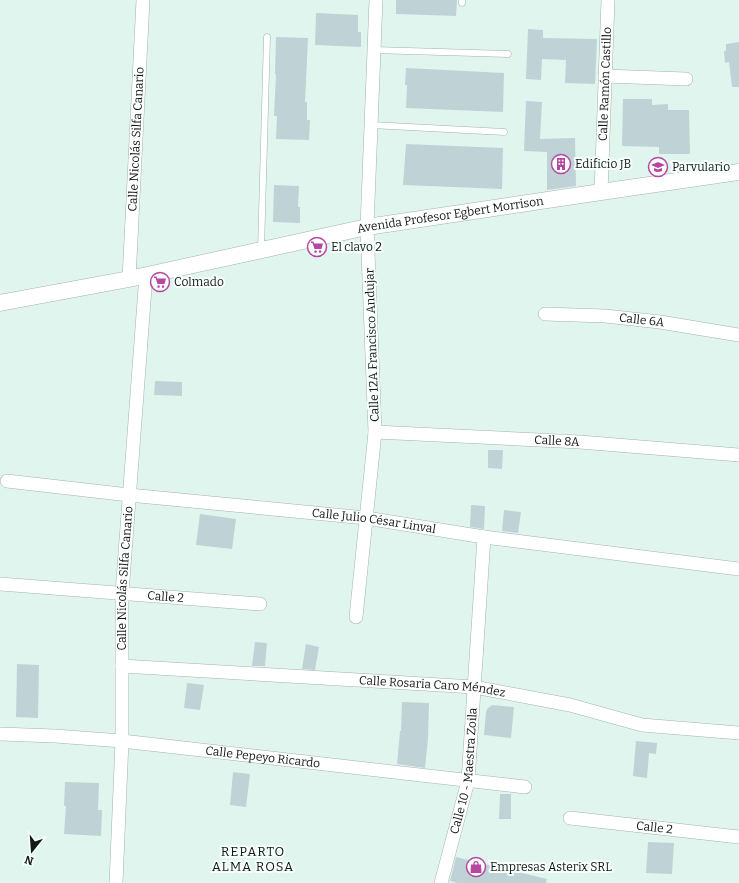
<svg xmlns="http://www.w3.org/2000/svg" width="739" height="883" font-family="Bitter,serif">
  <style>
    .building { fill: #bfd3d6 }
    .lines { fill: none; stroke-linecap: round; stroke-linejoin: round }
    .service-casing { stroke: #a1b3ae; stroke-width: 7 }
    .minor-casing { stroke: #a1b3ae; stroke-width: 14 }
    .tertiary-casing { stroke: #a1b3ae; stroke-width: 17 }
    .service { stroke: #fff; stroke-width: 6 }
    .minor { stroke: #fff; stroke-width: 13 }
    .tertiary { stroke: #fff; stroke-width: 16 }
    .labels { text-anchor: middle; stroke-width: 4; stroke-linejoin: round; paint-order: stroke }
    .street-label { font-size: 12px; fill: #121917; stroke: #f7fffc }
    .poi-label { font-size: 12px; fill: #121917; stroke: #f7fffc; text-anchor: start }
    .neighbourhood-label { font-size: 13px; letter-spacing: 1px; fill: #121917; stroke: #f7fffc }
  </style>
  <rect width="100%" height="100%" fill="#e1f5ef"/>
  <g class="building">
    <path d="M396 0H457L456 16 396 14Z"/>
    <path d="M316 13 358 15V32H361V47L315 45Z"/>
    <path d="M528 29 543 30V38L597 39 595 84 565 83 566 60 542 59 541 80 526 79Z"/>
    <path d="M276 37 308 38 305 102H307V120H310L309 140 276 139 277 116H274L276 74H275Z"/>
    <path d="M739 42V87H732L729 62 725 63 724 51H726V44Z"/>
    <path d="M406 68 504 73 503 112 406 108 407 85H405Z"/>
    <path d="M623 99H652V105L668 104V110H689L690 154H659V147L622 146Z"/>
    <path d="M526 101 542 102 540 139 575 138 576 186 547 190V152L524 151Z"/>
    <path d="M406 144 503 148 502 189 403 185Z"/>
    <path d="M274 185 299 186 298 207H300V223L273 222Z"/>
    <path d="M155 381 182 382V396L154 395Z"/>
    <path d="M488 450H503L502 469 488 468Z"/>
    <path d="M471 505 485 506 484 529 470 527Z"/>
    <path d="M504 510 521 512 518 533 502 531Z"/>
    <path d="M200 514 236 519 232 549 196 545Z"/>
    <path d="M255 642 267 643 265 666H252Z"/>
    <path d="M306 644 319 647 315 670 302 669Z"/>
    <path d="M17 664 39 665 38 718 16 717Z"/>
    <path d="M187 683 204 685 200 710 184 708Z"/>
    <path d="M402 702 429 703 428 739 425 768 397 764 400 731H401Z"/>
    <path d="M492 705 514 707 511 738 484 735 486 712 487 709Z"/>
    <path d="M636 741 657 743 656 754 649 753 647 778 633 776Z"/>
    <path d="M233 772 250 774 246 807 230 805Z"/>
    <path d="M65 782 99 783 98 810H102L101 836 64 834 66 806H64Z"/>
    <path d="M500 794H511V819H499Z"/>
    <path d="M648 842 674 843 672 874 646 873Z"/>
    <path d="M456 857 547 879 546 883H457L450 881Z"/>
  </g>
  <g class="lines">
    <g class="service-casing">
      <g id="service">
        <path d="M462 3V0"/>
        <path d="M374 50 508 54"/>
        <path d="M371 125 504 132"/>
        <path d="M261 249 267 37"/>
      </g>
    </g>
    <g class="minor-casing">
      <g id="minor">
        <path d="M605 76 686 79"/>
        <path id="s1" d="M601 192 608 0"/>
        <path id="s2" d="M129 279 143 0"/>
        <path id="s3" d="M545 314 605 316 660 322 739 335"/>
        <path id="s4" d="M375 432 580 442 739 455"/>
        <path id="s5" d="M7 481 129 495 366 518 484 537 739 569"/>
        <path id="s6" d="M0 584 260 604"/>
        <path d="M356 617 375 432 367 227 376 0"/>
        <path id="s7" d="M122 666 474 687 570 705 642 725 739 733"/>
        <path id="s8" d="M0 734 55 736 122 741 525 787"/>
        <path id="s9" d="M570 818 739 837"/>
        <path id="s10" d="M116 883 122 741V593L146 275"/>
        <path id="s11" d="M441 883 468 781 484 537"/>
      </g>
    </g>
    <g class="tertiary-casing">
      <g id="tertiary">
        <path id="s12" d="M0 303 129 279 367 227 601 192 739 172"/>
      </g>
    </g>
    <use href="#service" class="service"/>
    <use href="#minor" class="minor"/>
    <use href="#tertiary" class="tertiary"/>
  </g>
  <defs>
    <g id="building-ring" transform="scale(1)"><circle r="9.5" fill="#f7fffc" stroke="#b846a1" stroke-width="1.5"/><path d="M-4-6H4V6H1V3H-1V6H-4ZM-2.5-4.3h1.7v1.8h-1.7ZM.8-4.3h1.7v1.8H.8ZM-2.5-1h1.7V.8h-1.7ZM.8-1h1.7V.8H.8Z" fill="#b846a1"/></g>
    <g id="school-ring" transform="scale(1)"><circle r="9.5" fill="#f7fffc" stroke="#b846a1" stroke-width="1.5"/><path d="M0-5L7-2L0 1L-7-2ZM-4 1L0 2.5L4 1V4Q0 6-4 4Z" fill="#b846a1"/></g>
    <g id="supermarket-ring" transform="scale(1)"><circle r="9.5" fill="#f7fffc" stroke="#b846a1" stroke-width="1.5"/><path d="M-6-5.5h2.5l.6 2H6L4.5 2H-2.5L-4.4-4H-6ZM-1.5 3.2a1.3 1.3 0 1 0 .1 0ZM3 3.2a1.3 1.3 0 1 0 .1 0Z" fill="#b846a1"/></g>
    <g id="shop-ring" transform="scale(1)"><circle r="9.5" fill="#f7fffc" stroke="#b846a1" stroke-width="1.5"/><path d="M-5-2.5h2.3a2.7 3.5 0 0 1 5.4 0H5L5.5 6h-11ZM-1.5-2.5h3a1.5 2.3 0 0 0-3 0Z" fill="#b846a1"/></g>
  </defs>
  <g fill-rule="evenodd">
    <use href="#building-ring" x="561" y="164"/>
    <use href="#school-ring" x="658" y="167"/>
    <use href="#supermarket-ring" x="317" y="247"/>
    <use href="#supermarket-ring" x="160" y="282"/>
    <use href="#shop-ring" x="476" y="867"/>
  </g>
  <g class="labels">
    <g class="street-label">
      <text dy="4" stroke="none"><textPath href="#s1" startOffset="108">Calle Ramón Castillo</textPath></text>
      <text dy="4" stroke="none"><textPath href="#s2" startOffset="140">Calle Nicolás Silfa Canario</textPath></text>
      <text dy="4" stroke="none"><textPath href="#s12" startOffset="459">Avenida Profesor Egbert Morrison</textPath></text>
      <text dy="4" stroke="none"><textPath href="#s3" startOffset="97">Calle 6A</textPath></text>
      <text transform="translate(372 345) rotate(-92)" y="4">Calle 12A Francisco Andujar</text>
      <text dy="4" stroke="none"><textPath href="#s4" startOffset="182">Calle 8A</textPath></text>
      <text dy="4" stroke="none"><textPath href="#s5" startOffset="369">Calle Julio César Linval</textPath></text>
      <text dy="4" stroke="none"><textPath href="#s10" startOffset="305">Calle Nicolás Silfa Canario</textPath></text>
      <text dy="4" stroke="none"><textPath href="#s6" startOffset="166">Calle 2</textPath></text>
      <text dy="4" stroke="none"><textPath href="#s7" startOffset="311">Calle Rosaria Caro Méndez</textPath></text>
      <text dy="4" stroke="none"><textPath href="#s8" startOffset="264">Calle Pepeyo Ricardo</textPath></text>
      <text dy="4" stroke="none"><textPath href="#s11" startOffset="115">Calle 10 - Maestra Zoila</textPath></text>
      <text dy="4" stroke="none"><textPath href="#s9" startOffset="85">Calle 2</textPath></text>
    </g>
    <g class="poi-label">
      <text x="575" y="168">Edificio JB</text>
      <text x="672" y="171">Parvulario</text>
      <text x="331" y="251">El clavo 2</text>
      <text x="174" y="286">Colmado</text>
      <text x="490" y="871">Empresas Asterix SRL</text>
    </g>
    <g class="neighbourhood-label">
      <text x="253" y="856">REPARTO<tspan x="253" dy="15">ALMA ROSA</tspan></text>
    </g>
  </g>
  <g transform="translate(32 851) rotate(197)" stroke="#f7fffc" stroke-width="3" paint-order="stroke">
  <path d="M0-3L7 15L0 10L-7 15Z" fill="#121917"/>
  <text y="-6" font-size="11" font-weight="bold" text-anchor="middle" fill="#121917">N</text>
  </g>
</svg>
